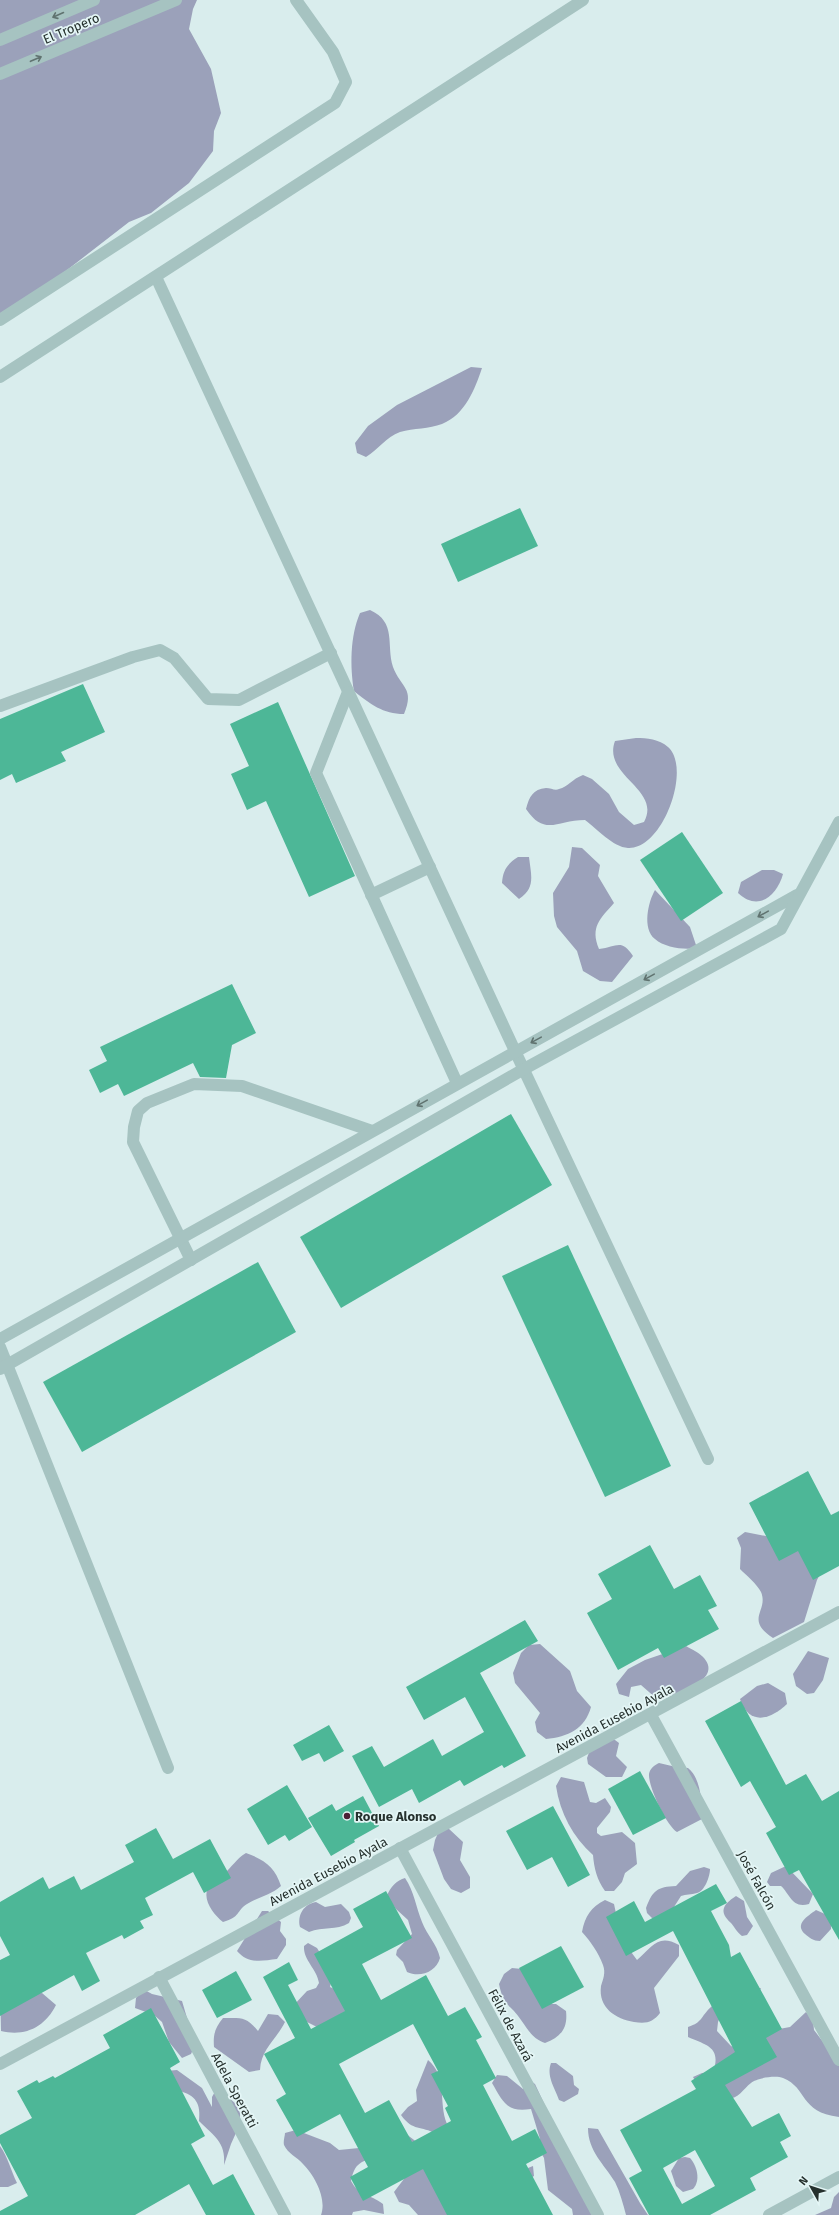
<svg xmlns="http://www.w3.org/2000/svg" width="839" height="2215" font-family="'Fira Sans',sans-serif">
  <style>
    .green { fill: #9ba1ba }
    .building { fill: #4db797; fill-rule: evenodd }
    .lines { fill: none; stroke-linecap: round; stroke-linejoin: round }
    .minor { stroke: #a6c3c1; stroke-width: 12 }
    .oneway { stroke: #607370 }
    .poi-dot { fill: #4d2136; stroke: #e4f6f6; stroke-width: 1.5 }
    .labels { text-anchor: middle; stroke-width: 3.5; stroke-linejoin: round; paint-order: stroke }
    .street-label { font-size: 13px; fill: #26312e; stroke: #e4f6f6 }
    .poi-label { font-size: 13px; font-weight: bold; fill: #26312e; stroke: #e4f6f6; text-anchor: start }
  </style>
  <rect width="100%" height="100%" fill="#d9eded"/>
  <g class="green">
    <path d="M0 0H197L193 9 189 29 211 69 221 113 214 131 213 151 189 183 151 213 129 222 0 322Z"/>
    <path d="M471 367 482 368C475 389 465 415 442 424 429 429 414 428 400 432 386 437 378 450 366 457L357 453 355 443 368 426 397 405Z"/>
    <path d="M370 610C397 622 386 645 393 667 401 688 415 688 404 714 383 714 370 704 354 691 350 667 350 636 360 613Z"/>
    <path d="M636 738C647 738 659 739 668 747 692 768 663 850 628 848 613 847 597 829 585 820 557 820 545 837 526 809 529 797 533 789 546 788 551 788 555 791 559 789 568 787 572 779 583 775L592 779 609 794 619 812 634 825 644 822C662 789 602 776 615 741Z"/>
    <path d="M572 847 582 848 600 865 598 876 614 903C600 919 590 927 599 949 617 947 621 938 633 956L612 982 600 981 583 971 577 951 557 927 554 916 553 893 569 867Z"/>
    <path d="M518 857H529C531 875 536 888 519 899L502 883C503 870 507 864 518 857Z"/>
    <path d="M762 870H774L783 874C777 896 758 912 738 893L741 882Z"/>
    <path d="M655 890 690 927 697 948C685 950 665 948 655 939 642 929 648 902 655 890Z"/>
    <path d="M783 1531 822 1570 817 1580 804 1622 773 1638C744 1619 769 1611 761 1592 757 1584 746 1575 740 1569L741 1548 737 1538 745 1532 776 1538Z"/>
    <path d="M540 1644 570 1671 577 1691 591 1707C585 1729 568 1737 546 1739L537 1732 535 1722 540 1713 515 1683 513 1673 521 1653 529 1645Z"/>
    <path d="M686 1646C691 1649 700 1653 704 1658 724 1681 672 1696 657 1699L641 1685 631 1687 629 1697 619 1694 616 1684 628 1669 645 1660Z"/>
    <path d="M808 1651 829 1658 823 1680 814 1693 807 1694 796 1686 793 1674Z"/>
    <path d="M768 1683 785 1693 787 1704C770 1720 749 1726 740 1699L757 1686Z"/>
    <path d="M611 1737 619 1743 616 1756 627 1767 622 1777H606L588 1764 587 1758 593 1742Z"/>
    <path d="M659 1763 676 1767 688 1768C701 1778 702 1803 702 1819L677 1832C667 1826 648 1787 649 1774 650 1768 655 1765 659 1763Z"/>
    <path d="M561 1777 584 1782 590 1802 596 1803 605 1798 611 1807 610 1812 597 1828V1833L601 1836 622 1832 635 1843 637 1864 625 1873 622 1882 614 1891H605C597 1880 594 1868 593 1855 573 1837 560 1813 556 1786Z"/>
    <path d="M448 1828 463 1842 460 1860 470 1877V1888L461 1893 451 1889 444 1879 433 1850 435 1840 439 1831Z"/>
    <path d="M246 1853C265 1860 275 1867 281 1886 271 1895 258 1897 247 1904 236 1911 241 1917 223 1922 213 1914 199 1896 211 1884 215 1881 220 1878 224 1874 232 1867 236 1859 246 1853Z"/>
    <path d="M786 1866 813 1894 809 1904C792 1909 790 1894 781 1886H770L767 1882 771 1873Z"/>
    <path d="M704 1867 710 1869C710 1876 705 1891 697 1893 691 1895 686 1894 681 1896L672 1910 654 1920 647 1913 646 1908C653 1890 657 1887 676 1886L690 1871Z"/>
    <path d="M405 1878C414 1891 416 1907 422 1922 427 1935 437 1944 440 1958 436 1972 420 1978 407 1972L403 1962 396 1955 397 1950 412 1934 408 1920 396 1909 387 1896C390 1887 397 1880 405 1878Z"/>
    <path d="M736 1896 744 1901 747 1917 753 1926 747 1935 742 1936C737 1932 735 1928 731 1923 719 1912 722 1905 736 1896Z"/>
    <path d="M605 1900 614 1904C618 1924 624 1944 637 1960 652 1947 658 1933 679 1945V1956L654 1988 660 2013C653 2022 647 2024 634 2022 616 2019 598 2008 601 1986 603 1979 606 1973 603 1965 598 1952 591 1942 582 1932 585 1916 591 1907 605 1900Z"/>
    <path d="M316 1902 325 1907 341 1904 349 1912 351 1918 349 1923C336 1931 323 1926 309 1932L300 1927C297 1915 304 1904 316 1902Z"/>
    <path d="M816 1910 825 1914 831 1924V1929L820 1941C813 1941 810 1938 805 1934 794 1924 808 1916 816 1910Z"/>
    <path d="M262 1911H268L281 1922 280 1931 286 1939V1945L277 1959C261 1961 248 1964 237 1951Z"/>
    <path d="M308 1943 317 1948 333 1974 330 1987 339 1991 346 2011 317 2027 307 2022 293 2006 307 1991 316 1988 319 1983C317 1969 303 1960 304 1946Z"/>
    <path d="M512 1968 522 1969 549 2004H556L566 2011C568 2028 561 2037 545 2043 532 2038 529 2031 521 2020 510 2003 504 2008 499 1984L504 1974Z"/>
    <path d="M0 1980 22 1995 42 1993 56 2005C45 2027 25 2037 1 2031Z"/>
    <path d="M761 1988 757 1997 722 2013 718 2022 717 2031 731 2046 741 2050 779 2029 790 2027 806 2012 813 2020 814 2030 839 2063V2117C799 2112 808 2088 783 2078 776 2075 756 2078 751 2083 743 2089 738 2100 726 2099 717 2097 706 2090 698 2086L693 2077 702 2073 713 2072C722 2047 706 2045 688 2037V2027C703 2022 700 2017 711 2007 720 1999 748 1990 761 1988Z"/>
    <path d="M143 1989 152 1994 182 2001 195 2045 191 2054 182 2058 169 2042 162 2022 154 2015 135 2008 136 1998Z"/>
    <path d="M268 2014 278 2015 285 2022C276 2040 261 2049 260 2070L249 2072 214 2047C213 2034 215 2028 223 2018 241 2018 246 2016 258 2031Z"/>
    <path d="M428 2060C448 2077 438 2102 447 2124 450 2132 494 2169 503 2178L533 2166 534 2176 468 2215H418L409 2205 399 2202 394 2192 407 2175 378 2156C361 2162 355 2162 351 2181 359 2196 370 2194 383 2204L384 2214 364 2210 353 2212 352 2215H321C327 2199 315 2176 303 2164 297 2157 288 2154 284 2145 283 2141 285 2136 285 2133L296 2130 330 2143 339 2150 359 2148 393 2124 418 2143 436 2134C421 2125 413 2132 401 2115L408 2107 417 2101 416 2090Z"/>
    <path d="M551 2063H556L573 2076 574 2085 579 2089 578 2094 564 2102 559 2100C555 2088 546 2076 551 2063Z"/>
    <path d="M177 2070 202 2088 212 2107V2097L217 2088 236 2104 240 2113V2124L231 2144 224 2165C226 2142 214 2136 199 2121 201 2104 196 2095 179 2091L166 2071Z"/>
    <path d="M497 2075 507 2076 523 2089 528 2079 535 2084 548 2112 602 2215H573L572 2209 548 2190 544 2158 539 2149 540 2139 531 2109C507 2113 503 2102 492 2083Z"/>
    <path d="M588 2128 598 2129 640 2203 648 2215H626C623 2204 620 2192 615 2182 604 2164 588 2151 588 2128Z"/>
    <path d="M0 2146C8 2157 11 2171 17 2183L8 2187H0Z"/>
    <path d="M685 2157 690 2158C697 2166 701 2180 693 2189L683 2192 676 2186 671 2171 679 2158Z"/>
    <path d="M839 2192V2215H815L831 2208 834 2197Z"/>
  </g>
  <g class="building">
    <path d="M520 508 538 546 458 582 441 544Z"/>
    <path d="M83 684 105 732 61 752 66 761 16 783 12 774 0 780V719Z"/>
    <path d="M278 702 355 876 309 897 266 801 247 810 231 774 249 766 230 724Z"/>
    <path d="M682 832 723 893 681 921 640 860Z"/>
    <path d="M232 984 256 1033 232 1045 226 1078 200 1077 193 1063 124 1096 118 1084 100 1093 89 1070 107 1061 100 1047Z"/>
    <path d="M511 1114 552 1185 341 1308 300 1237Z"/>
    <path d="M568 1245 671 1466 605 1497 502 1276Z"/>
    <path d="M258 1262 296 1332 82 1452 43 1382Z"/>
    <path d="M808 1471 831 1515 839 1511V1566L813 1580 798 1551 779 1561 749 1503Z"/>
    <path d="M650 1545 674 1589 700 1575 717 1606 708 1610 719 1629 664 1658 658 1648 618 1670 587 1613 612 1599 598 1574Z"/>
    <path d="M525 1620 538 1641 480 1673 526 1756 504 1768 502 1765 464 1786 460 1780 419 1803 412 1789 379 1807 352 1756 372 1746 384 1767 433 1739 442 1756 484 1732 465 1697 424 1720 406 1687Z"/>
    <path d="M741 1701 786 1785 806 1774 822 1801 839 1791V1940L799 1870 789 1875 766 1833 776 1827 750 1781 741 1787 705 1721Z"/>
    <path d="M329 1725 344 1751 324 1762 319 1753 302 1761 293 1745Z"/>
    <path d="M640 1771 666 1818 633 1835 608 1789Z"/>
    <path d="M287 1785 312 1827 289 1841 285 1835 268 1845 247 1809Z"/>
    <path d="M363 1796 379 1826 354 1840 355 1842 331 1856 308 1818 332 1804 336 1811Z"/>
    <path d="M553 1806 590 1875 568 1887 552 1857 527 1870 506 1831Z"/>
    <path d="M156 1828 173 1859 210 1839 231 1878 204 1893 193 1872 145 1898 153 1915 140 1921 144 1928 124 1939 122 1935 86 1953 100 1981 82 1991 74 1975 0 2016V1960L10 1955 0 1936V1902L43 1877 49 1889 74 1876 81 1890 134 1862 125 1845Z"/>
    <path d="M716 1884 727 1903 711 1911 729 1945 731 1957 740 1952 782 2029 766 2038 777 2057 725 2085 752 2127 779 2113 791 2136 780 2142 788 2157 750 2178 756 2190 710 2215H649L629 2178 642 2171 620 2130 696 2089 691 2081 735 2052 673 1931 626 1956 606 1917 634 1901 645 1922ZM695 2150 715 2186 682 2204 663 2168Z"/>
    <path d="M386 1891 412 1938 362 1964 381 2000 426 1975 448 2016 465 2007 482 2037 476 2040 496 2078 483 2085 512 2141 535 2129 547 2153 526 2164 553 2215H447L423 2169 363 2201 350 2177 368 2167 340 2114 297 2137 276 2100 286 2094 264 2054 295 2038 263 1977 289 1962 298 1980 288 1985 311 2029 345 2011 314 1954 363 1927 353 1909ZM413 2024 438 2071 431 2074 448 2106 445 2108 451 2121 412 2142 389 2100 365 2113 339 2064Z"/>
    <path d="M561 1946 584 1987 542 2009 519 1968Z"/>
    <path d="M236 1971 252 2000 217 2018 202 1990Z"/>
    <path d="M151 2008 180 2062 170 2068 205 2136 191 2144 213 2185 233 2174 255 2215H206L189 2184 135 2215H0V2211L28 2196 0 2143V2135L32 2118 17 2091 37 2080 39 2083 53 2076 55 2078 110 2048 103 2035Z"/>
  </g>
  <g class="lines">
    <g class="minor">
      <path d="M0 40 94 0"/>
      <path d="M0 74 176 0"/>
      <path d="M156 277 515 1051 708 1459"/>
      <path d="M0 320 335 103 346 82 333 52 296 0"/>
      <path d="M0 377 583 0"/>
      <path d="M348 692 316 773 457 1083"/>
      <path d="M0 706 133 657 160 650 174 658 208 699 239 700 331 653"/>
      <path d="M371 895 430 867"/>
      <path d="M191 1260 133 1142 134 1127 138 1111 147 1103 194 1084 242 1086 372 1131"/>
      <path d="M0 1339 797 895"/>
      <path d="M0 1347 168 1768"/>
      <path d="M0 1369 524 1069 781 929 839 822"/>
      <path d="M651 1715 839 2060"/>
      <path d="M400 1848 598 2215"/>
      <path d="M159 1977 285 2215"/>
      <path d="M0 2064 839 1612"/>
      <path d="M769 2215 839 2177"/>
    </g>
  </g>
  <defs><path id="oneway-shaft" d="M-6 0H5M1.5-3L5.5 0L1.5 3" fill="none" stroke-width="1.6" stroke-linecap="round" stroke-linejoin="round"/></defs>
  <g class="oneway">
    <use href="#oneway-shaft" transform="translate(58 15) rotate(156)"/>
    <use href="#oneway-shaft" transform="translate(36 59) rotate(-23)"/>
    <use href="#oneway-shaft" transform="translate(763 914) rotate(151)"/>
    <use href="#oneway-shaft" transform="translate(649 977) rotate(151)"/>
    <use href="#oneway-shaft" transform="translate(536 1040) rotate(151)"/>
    <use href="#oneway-shaft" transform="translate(422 1103) rotate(151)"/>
  </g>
  <circle class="poi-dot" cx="347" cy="1816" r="4"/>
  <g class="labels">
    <g class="street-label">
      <text transform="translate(71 28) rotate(-23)" y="5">El Tropero</text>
      <text transform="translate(614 1718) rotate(-28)" y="5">Avenida Eusebio Ayala</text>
      <text transform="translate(328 1871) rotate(-28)" y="5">Avenida Eusebio Ayala</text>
      <text transform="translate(757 1880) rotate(61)" y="5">José Falcón</text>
      <text transform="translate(511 2025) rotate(62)" y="5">Félix de Azará</text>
      <text transform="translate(235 2090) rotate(62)" y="5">Adela Speratti</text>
    </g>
    <g class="poi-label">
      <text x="355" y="1821">Roque Alonso</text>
    </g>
  </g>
  <g transform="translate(811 2187) rotate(309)" stroke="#e4f6f6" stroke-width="3" paint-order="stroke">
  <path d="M0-3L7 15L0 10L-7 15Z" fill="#26312e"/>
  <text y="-6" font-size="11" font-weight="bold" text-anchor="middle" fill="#26312e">N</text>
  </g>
</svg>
